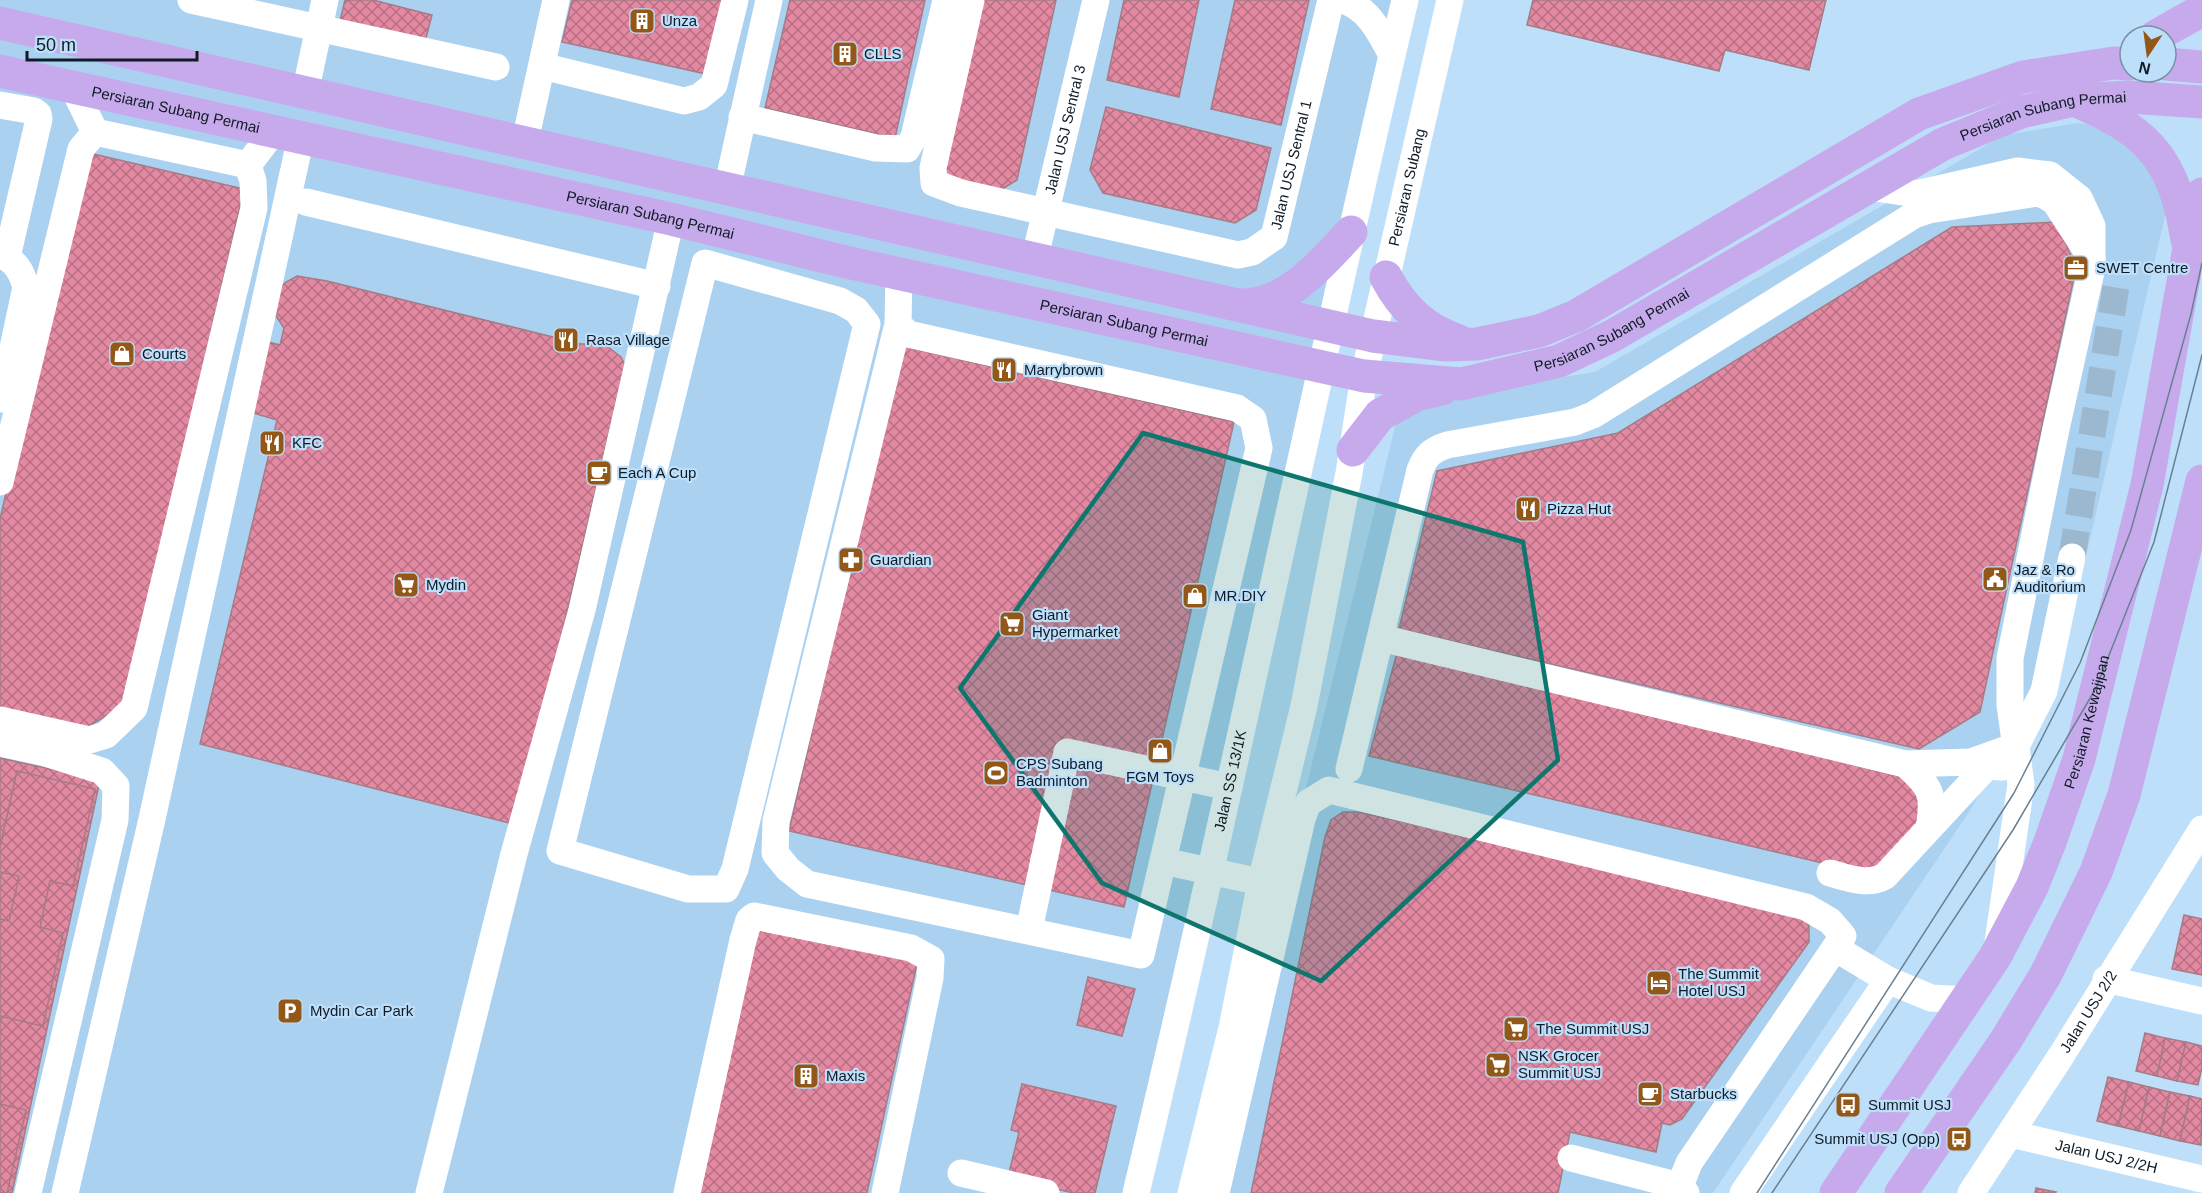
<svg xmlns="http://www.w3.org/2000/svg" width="2202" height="1193" font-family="Arial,sans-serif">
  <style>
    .built { fill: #abd1f1 }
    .building { fill: url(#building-cross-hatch); stroke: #a57c86; stroke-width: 1.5 }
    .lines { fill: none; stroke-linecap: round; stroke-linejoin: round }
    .minor-tunnel { stroke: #9bb8cf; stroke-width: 27; stroke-dasharray: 27 14; stroke-linecap: butt }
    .minor { stroke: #fff; stroke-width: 27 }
    .major { stroke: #c7aaeb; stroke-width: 33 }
    .tram { stroke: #698092; stroke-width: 1.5 }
    .marked { fill: #0f766e; fill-opacity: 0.2; stroke: #0f766e; stroke-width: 4.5; stroke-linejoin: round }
    .labels { text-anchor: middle; stroke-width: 4.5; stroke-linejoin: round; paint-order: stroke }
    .poi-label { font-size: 15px; fill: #0f1b25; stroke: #bedffa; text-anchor: start }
    .street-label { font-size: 15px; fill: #0f1b25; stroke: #bedffa }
  </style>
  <defs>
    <pattern id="building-cross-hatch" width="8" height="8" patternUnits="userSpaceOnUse" patternTransform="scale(1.5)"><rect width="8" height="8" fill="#e489a2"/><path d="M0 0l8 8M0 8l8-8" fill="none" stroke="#b76f84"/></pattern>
  </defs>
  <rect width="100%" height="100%" fill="#bedffa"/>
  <g class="built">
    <path d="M0 0H1398L1126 1193H0Z"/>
    <path d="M2078 123 2111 126 2137 145 2169 199 2067 638 1971 809 1713 1193H1206L1401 403 1595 372 2004 135Z"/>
  </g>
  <g class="building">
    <path d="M345 0H373L432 15 424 45 339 25Z"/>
    <path d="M572 0H722L706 74 562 42Z"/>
    <path d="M790 0H925L895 138 765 108Z"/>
    <path d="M977 0H1056L1017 180 996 193 936 181Z"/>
    <path d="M1124 0H1199L1179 97 1107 80Z"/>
    <path d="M1235 0H1309L1281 125 1211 109Z"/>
    <path d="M1533 0H1826L1809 70 1725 50 1719 71 1527 25Z"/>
    <path d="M1106 107 1271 148 1256 210 1235 223 1103 193 1090 170Z"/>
    <path d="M85 152 244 189 125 704 83 730 0 710V519Z"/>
    <path d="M2057 222 2076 268 1980 712 1919 749 1399 629 1437 471 1618 433 1952 227Z"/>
    <path d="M297 276 327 281 581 344H604L621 357 627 369 617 398 517 825 200 744 277 420 250 412 268 342 280 345 284 328 272 310 276 292 286 282Z"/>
    <path d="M901 346 1234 422 1124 907 789 831Z"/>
    <path d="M1398 649 1913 780 1924 819 1869 874 1369 756Z"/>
    <path d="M0 758 100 780 12 1193H0Z"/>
    <path d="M17 771 95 789 73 886 50 881 40 927 63 933 43 1026 0 1016V919L9 921 19 876 0 872V847Z"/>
    <path d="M1343 812H1358L1649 876 1802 915 1809 926V942L1682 1119 1670 1125 1662 1123 1656 1152 1570 1132 1558 1193H1251L1325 837 1331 820Z"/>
    <path d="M2184 915 2202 919V975L2172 969Z"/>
    <path d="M753 923 918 959 867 1193H694Z"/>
    <path d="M1088 977 1135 989 1122 1036 1077 1025Z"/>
    <path d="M2145 1033 2165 1038 2157 1076 2136 1071Z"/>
    <path d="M2165 1038 2186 1042 2177 1081 2157 1076Z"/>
    <path d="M2186 1042 2202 1046V1067L2198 1085 2177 1081Z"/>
    <path d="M2108 1077 2129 1082 2118 1126 2097 1121Z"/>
    <path d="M2129 1082 2149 1087 2139 1131 2118 1126Z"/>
    <path d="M1022 1084 1116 1106 1095 1193H1073L1008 1177 1019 1132 1011 1130Z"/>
    <path d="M2149 1087 2170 1092 2160 1136 2139 1131Z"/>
    <path d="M2170 1092 2190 1096 2180 1141 2160 1136Z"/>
    <path d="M2190 1096 2202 1099 2201 1145 2180 1141Z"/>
    <path d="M0 1104 26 1110 7 1193H0Z"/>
    <path d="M2036 1188 2056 1192 2055 1193H2035Z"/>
  </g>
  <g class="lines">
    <path class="minor-tunnel" d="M2072 557 2118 274"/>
    <g class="minor">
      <path d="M191 0 496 67"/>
      <path id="s1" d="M971 0 933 168 934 183 961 193 1238 255 1252 252 1274 237 1331 0"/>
      <path d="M1342 0C1368 7 1380 33 1392 55"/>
      <path d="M542 66 684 101 699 97 714 85 735 0"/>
      <path d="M73 87 95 132 248 165 273 132"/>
      <path d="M305 93 325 0"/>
      <path d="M0 105 34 111 38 114 39 119 7 257"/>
      <path d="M742 117 876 148 907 149 914 137 946 0"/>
      <path d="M525 141 556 0"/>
      <path d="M1868 187 1916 194 2018 171 2050 175 2079 198 2092 226V258"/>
      <path d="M727 189 769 0"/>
      <path d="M306 202 657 286"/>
      <path d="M0 255C16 260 22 273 26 287L2 399"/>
      <path id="s2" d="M1034 261 1096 0"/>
      <path d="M705 263 840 301 856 310 867 324 735 869 726 889H688L560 851Z"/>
      <path d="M898 324 908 334 1237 408 1253 419 1259 448 1141 955 807 884 788 869 775 853 776 821 898 324 899 274"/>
      <path d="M0 482 81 149 95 132"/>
      <path d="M1381 638 1905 764 1971 762 2016 746 2044 691 2072 557"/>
      <path d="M0 720 89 740 106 735 134 708 254 208 253 181 248 165"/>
      <path d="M0 743 42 752 102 771 116 786 115 820 28 1193"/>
      <path d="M1905 764C1931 787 1935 794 1929 828"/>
      <path d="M1349 769 1420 470C1426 455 1432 450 1447 445L1575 422 1593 415 1914 215 1929 210 2037 193 2046 196 2055 202 2092 259V267L2056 429 2010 658V705L2021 784 1998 942"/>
      <path d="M1163 861 1279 886"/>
      <path d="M1830 873C1848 878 1868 886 1885 876L1987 766 2002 767"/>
      <path d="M1029 930 1067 752 1229 787"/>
      <path d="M1835 948 1888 980 1931 998 1967 1000"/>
      <path d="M2106 979 2202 1001"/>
      <path id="s3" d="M2011 1134 2202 1179"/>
      <path d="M1571 1158 1680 1186 1675 1193"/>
      <path d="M961 1173 1046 1193"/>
      <path d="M65 1193 152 819 301 137"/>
      <path d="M429 1193 514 854 582 610 671 219"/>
      <path d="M687 1193 743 940 749 920 754 916 911 948 931 959 930 978 885 1193"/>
      <path id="s4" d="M1136 1193C1231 797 1311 397 1405 0"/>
      <path id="s5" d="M1191 1193 1232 1028 1261 882 1304 706 1349 473 1364 376 1450 0"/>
      <path d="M1216 1193 1302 819 1308 803 1329 790 1806 907 1830 921 1843 936 1689 1163 1680 1186 1686 1193"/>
      <path d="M1743 1193 1888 980"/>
      <path id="s6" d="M1971 1193 2061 1056 2202 829"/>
    </g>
    <g class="major">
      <path d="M0 23 1373 336 1446 345 1477 344 1539 331 1576 316 1919 114 2023 77 2114 63 2130 64"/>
      <path d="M2156 36 2202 10"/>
      <path d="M2166 64 2202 67"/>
      <path id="s7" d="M0 71 671 219 846 262 1364 376 1461 384 1559 361 1612 336 1943 144 2021 112 2074 100 2129 97 2202 102"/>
      <path d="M2081 103C2152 133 2175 164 2187 240"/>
      <path d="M1386 277C1403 309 1424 329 1459 341"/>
      <path d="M1241 305C1288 305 1321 264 1351 232"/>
      <path d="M1353 450 1380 415 1416 395 1442 389"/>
      <path id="s8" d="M1836 1193 1995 957 2032 887 2050 842 2079 759 2147 485 2189 248 2202 194"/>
      <path d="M1901 1193 2006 1040 2046 974 2096 872 2124 795 2202 481"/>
    </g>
    <g class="tram">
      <path d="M1757 1193 2014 793 2080 663 2131 530 2191 314 2202 263"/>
      <path d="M1772 1193 2013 830 2096 688 2154 542 2202 355"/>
    </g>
  </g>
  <path class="marked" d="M1143 433 1523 542 1558 760 1321 981 1102 883 960 688Z"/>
  <defs>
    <g id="building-square" transform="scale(1.35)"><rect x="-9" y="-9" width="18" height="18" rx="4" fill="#935818" stroke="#bedffa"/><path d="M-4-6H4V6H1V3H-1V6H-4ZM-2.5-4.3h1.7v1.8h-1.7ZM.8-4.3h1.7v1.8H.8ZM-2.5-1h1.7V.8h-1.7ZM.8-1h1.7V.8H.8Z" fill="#fff"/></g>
    <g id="office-square" transform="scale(1.35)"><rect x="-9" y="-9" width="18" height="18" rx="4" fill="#935818" stroke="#bedffa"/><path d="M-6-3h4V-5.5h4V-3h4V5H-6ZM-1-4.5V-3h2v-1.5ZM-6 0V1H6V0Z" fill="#fff"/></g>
    <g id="restaurant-square" transform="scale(1.35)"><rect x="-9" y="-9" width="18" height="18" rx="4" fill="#935818" stroke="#bedffa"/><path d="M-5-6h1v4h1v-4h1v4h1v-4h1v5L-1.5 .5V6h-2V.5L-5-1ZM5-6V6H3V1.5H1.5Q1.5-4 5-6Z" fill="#fff"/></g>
    <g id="shop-square" transform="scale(1.35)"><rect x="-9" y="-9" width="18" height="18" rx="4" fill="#935818" stroke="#bedffa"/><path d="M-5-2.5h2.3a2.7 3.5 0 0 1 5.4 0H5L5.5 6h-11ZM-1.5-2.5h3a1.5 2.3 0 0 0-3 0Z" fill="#fff"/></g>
    <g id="cafe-square" transform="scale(1.35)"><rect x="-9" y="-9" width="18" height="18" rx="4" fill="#935818" stroke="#bedffa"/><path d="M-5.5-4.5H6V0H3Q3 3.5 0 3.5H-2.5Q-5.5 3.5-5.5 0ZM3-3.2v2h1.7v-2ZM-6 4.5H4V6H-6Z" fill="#fff"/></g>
    <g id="pharmacy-square" transform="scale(1.35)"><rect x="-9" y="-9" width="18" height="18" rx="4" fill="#935818" stroke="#bedffa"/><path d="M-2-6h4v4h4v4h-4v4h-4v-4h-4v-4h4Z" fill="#fff"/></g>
    <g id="civic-square" transform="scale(1.35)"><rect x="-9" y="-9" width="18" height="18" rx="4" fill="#935818" stroke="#bedffa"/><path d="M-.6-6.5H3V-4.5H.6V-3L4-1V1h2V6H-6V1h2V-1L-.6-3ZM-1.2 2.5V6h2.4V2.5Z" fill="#fff"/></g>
    <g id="supermarket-square" transform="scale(1.35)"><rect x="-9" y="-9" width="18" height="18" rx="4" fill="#935818" stroke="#bedffa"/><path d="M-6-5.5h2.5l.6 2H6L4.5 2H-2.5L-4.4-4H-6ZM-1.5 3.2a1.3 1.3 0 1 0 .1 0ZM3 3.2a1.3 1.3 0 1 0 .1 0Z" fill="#fff"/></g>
    <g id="stadium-square" transform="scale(1.35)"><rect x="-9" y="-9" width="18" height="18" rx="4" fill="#935818" stroke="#bedffa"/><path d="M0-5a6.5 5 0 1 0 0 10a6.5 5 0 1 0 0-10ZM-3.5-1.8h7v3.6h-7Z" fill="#fff"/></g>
    <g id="hotel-square" transform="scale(1.35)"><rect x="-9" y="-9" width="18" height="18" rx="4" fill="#935818" stroke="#bedffa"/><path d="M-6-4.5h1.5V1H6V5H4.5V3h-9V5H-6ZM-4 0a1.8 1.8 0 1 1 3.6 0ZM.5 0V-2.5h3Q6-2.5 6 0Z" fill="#fff"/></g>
    <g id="parking-square" transform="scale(1.35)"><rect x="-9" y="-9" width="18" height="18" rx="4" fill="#935818" stroke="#bedffa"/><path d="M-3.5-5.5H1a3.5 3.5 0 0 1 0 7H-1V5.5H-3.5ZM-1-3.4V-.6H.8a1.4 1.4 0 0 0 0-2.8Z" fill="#fff"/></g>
    <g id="bus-square" transform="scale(1.35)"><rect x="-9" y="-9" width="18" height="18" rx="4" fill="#935818" stroke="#bedffa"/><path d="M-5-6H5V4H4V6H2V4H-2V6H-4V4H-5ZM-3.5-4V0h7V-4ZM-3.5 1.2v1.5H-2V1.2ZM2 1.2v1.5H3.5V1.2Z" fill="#fff"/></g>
  </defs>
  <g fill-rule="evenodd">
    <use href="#building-square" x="642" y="21"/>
    <use href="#building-square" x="845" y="54"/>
    <use href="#office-square" x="2076" y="268"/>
    <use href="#restaurant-square" x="566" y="340"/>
    <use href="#shop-square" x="122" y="354"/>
    <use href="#restaurant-square" x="1004" y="370"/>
    <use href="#restaurant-square" x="272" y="443"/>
    <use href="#cafe-square" x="599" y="473"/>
    <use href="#restaurant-square" x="1528" y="509"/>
    <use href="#pharmacy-square" x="851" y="560"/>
    <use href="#civic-square" x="1995" y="579"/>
    <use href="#supermarket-square" x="406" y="585"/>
    <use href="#shop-square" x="1195" y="596"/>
    <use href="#supermarket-square" x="1012" y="624"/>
    <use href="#shop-square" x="1160" y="751"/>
    <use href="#stadium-square" x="996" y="773"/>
    <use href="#hotel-square" x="1659" y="983"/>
    <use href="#parking-square" x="290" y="1011"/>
    <use href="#supermarket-square" x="1516" y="1029"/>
    <use href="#supermarket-square" x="1498" y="1065"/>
    <use href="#building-square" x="806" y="1076"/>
    <use href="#cafe-square" x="1650" y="1094"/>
    <use href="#bus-square" x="1848" y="1105"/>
    <use href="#bus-square" x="1959" y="1139"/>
  </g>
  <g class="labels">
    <g class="poi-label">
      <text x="662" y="26">Unza</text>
      <text x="864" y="59">CLLS</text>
      <text x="2096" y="273">SWET Centre</text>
      <text x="586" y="345">Rasa Village</text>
      <text x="142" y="359">Courts</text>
      <text x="1024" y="375">Marrybrown</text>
      <text x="292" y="448">KFC</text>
      <text x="618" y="478">Each A Cup</text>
      <text x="1547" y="514">Pizza Hut</text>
      <text x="870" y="565">Guardian</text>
      <text x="2014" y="575">Jaz &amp; Ro<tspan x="2014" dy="17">Auditorium</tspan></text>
      <text x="426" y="590">Mydin</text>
      <text x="1214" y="601">MR.DIY</text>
      <text x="1032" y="620">Giant<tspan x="1032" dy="17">Hypermarket</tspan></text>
      <text x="1016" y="769">CPS Subang<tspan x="1016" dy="17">Badminton</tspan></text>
      <text x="1160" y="782" text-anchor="middle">FGM Toys</text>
      <text x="1678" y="979">The Summit<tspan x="1678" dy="17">Hotel USJ</tspan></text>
      <text x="310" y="1016">Mydin Car Park</text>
      <text x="1536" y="1034">The Summit USJ</text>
      <text x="1518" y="1061">NSK Grocer<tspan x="1518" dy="17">Summit USJ</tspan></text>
      <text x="826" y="1081">Maxis</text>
      <text x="1670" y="1099">Starbucks</text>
      <text x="1868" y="1110">Summit USJ</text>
      <text x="1940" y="1144" text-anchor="end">Summit USJ (Opp)</text>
    </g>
    <g class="street-label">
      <text dy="5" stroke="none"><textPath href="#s7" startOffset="180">Persiaran Subang Permai</textPath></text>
      <text dy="5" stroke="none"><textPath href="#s7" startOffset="2142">Persiaran Subang Permai</textPath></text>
      <text dy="5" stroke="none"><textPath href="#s2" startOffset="135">Jalan USJ Sentral 3</textPath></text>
      <text dy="5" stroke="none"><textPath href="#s1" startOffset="615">Jalan USJ Sentral 1</textPath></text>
      <text dy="5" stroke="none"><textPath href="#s5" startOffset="1029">Persiaran Subang</textPath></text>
      <text dy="5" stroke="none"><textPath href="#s7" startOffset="666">Persiaran Subang Permai</textPath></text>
      <text dy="5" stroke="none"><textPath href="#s7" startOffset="1152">Persiaran Subang Permai</textPath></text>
      <text dy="5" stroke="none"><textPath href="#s7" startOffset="1656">Persiaran Subang Permai</textPath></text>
      <text dy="5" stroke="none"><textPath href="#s8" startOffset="538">Persiaran Kewajipan</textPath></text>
      <text dy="5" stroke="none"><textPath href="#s4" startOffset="423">Jalan SS 13/1K</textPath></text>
      <text dy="5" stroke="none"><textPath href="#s6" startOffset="216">Jalan USJ 2/2</textPath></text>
      <text dy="5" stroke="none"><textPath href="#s3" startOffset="98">Jalan USJ 2/2H</textPath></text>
    </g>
  </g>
  <g transform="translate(2148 54) rotate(193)"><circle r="28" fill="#bedffa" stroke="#7891a5" stroke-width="1.5"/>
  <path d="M0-4.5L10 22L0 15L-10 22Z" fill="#935818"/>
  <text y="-9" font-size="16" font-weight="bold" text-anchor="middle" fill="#0f1b25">N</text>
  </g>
  <path d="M27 51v9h170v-9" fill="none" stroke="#0f1b25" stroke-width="3"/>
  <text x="36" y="51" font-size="18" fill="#0f1b25" stroke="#bedffa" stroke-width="4.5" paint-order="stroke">50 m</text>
</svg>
